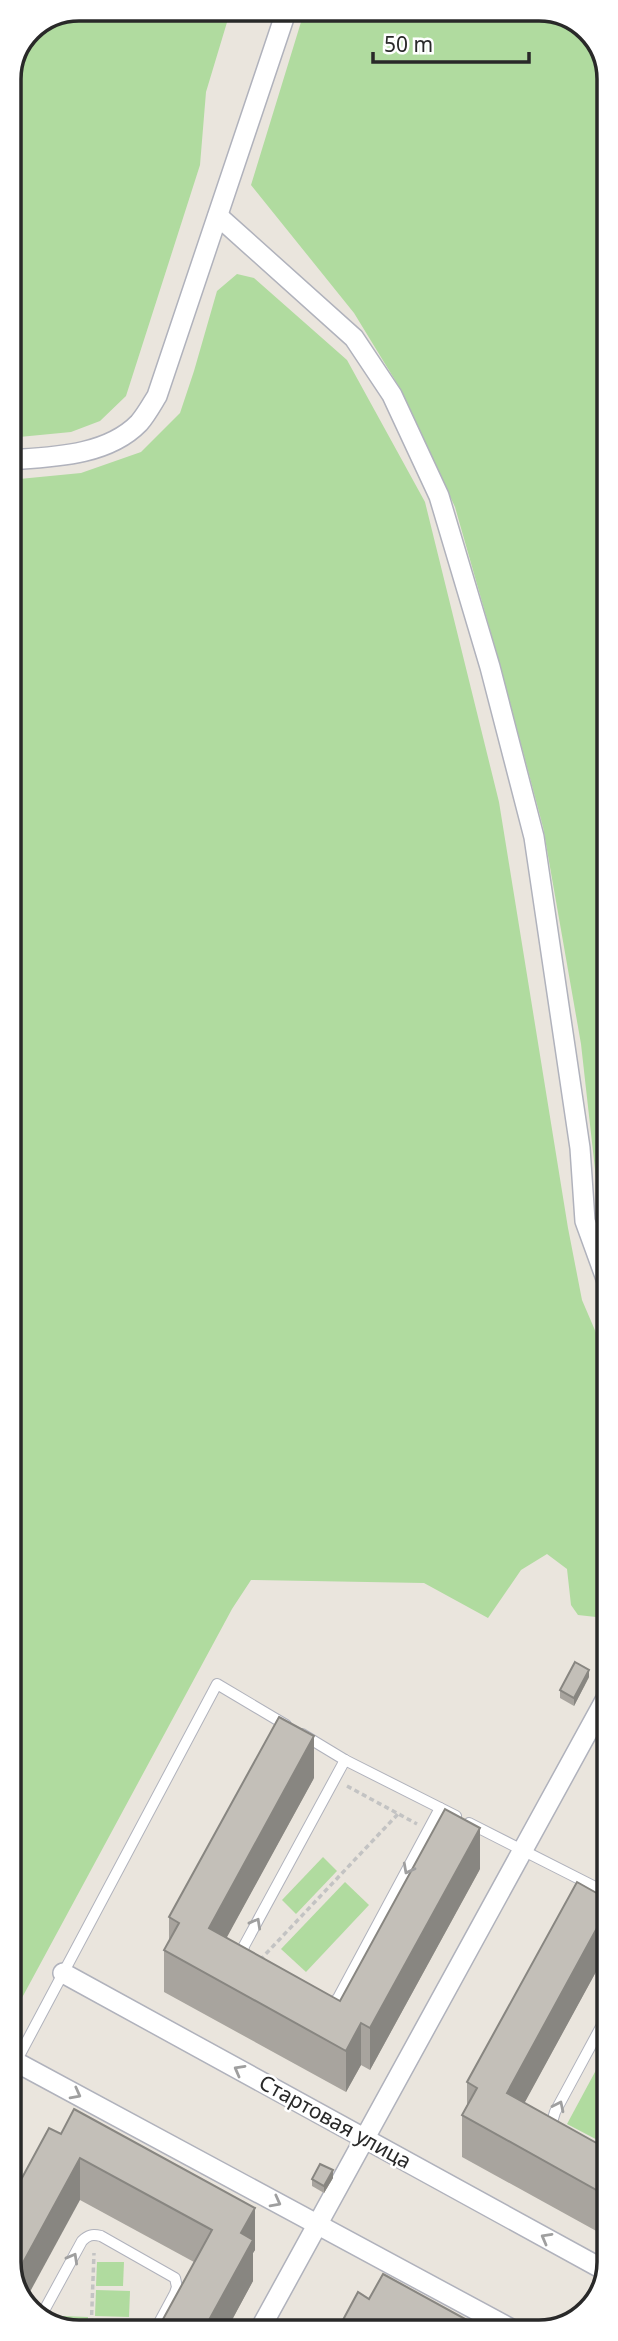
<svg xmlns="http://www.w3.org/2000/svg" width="618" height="2341" font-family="'Noto Sans',sans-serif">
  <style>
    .green { fill: #b0db9f }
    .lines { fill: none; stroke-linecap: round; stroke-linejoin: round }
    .lane-casing { stroke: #b0b2bc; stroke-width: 12 }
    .street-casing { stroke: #b0b2bc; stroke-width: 22 }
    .path { stroke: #c3c3c3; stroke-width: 3.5; stroke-dasharray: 5 3.5; stroke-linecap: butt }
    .lane { stroke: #fff; stroke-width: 10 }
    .street { stroke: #fff; stroke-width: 19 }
    .wall { fill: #a8a49e }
    .shaded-wall { fill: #888681 }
    .building { fill: #c3bfb8; stroke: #888681; stroke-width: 2 }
    .oneway { stroke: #9f9f9f }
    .labels { text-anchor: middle; stroke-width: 5; stroke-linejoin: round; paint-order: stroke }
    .street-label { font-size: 21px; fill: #292929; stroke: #fff }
    .rim { fill: none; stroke: #292929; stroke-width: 3.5 }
  </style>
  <rect width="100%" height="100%" fill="#eae5dd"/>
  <g class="green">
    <path d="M79 9H231L206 92 200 165 126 396 100 421 71 432 9 438V78L29 29Z"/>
    <path d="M305 9H548L586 26 608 65 609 1235 601 1223 581 1044 543 827 498 658 455 507 398 385 354 313 251 185Z"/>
    <path d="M237 274 254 278 347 360 425 502 499 802 568 1228 582 1300 606 1356 609 1357V1612L605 1618 578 1615 571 1605 567 1569 547 1554 521 1570 488 1618 424 1583 251 1580 232 1609 10 2020 9 480 81 473 141 452 180 413 194 371 217 291Z"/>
    <path d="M323 1857 337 1871 296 1914 282 1900Z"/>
    <path d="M345 1882 369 1905 306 1972 281 1949Z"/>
    <path d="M609 2046V2146L567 2124Z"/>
    <path d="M97 2262H124L123 2286H96Z"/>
    <path d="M96 2290 130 2291 129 2317 95 2316Z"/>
    <path d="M63 2316 88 2317 87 2332H70L63 2328Z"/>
  </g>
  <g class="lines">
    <g class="lane-casing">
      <g id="lane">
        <path d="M302 1734 345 1760 456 1816"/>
        <path d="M469 1823 609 1894"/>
        <path d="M242 1960 244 1946 345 1760"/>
        <path d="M330 2006 338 1998 440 1808"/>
        <path d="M10 2073 217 1684 286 1725"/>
        <path d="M553 2130 552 2122 555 2112 609 2012"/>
        <path d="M40 2318 82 2241C88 2235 92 2234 101 2236L175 2278 177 2287 175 2293 154 2332"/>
      </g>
    </g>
    <g class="street-casing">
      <g id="street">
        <path d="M218 216 354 338 392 395 439 496 490 667 534 837 580 1148 585 1221 609 1287"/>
        <path d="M9 460C52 457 107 456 139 423 146 415 152 404 157 396L287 9"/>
        <path d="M63 1973 606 2271"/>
        <path d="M16 2062 515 2331"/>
        <path d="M259 2331 609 1693"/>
      </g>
    </g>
    <g class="path">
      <path d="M347 1786 417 1824"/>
      <path d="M260 1960 398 1814"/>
      <path d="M91 2332 94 2253"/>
    </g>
    <use href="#lane" class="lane"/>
    <use href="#street" class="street"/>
  </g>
  <g class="wall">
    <path d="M589 1677 574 1706 560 1698V1690Z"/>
    <path d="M314 1778 226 1938 340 2001 480 1869 370 2070 361 2065 346 2092 164 1992V1950L169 1941V1917Z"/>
    <path d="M609 1948 524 2103 609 2150V2238L462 2157V2115L467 2105V2082Z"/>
    <path d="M49 2128 255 2250 253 2253V2281L226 2331 156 2332 194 2262 80 2200Z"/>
    <path d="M333 2178 324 2193 312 2186V2179Z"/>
    <path d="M369 2299 487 2331H337Z"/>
  </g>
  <g class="shaded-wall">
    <path d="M589 1670V1677L574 1706V1698Z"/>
    <path d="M314 1736V1778L209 1970V1928Z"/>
    <path d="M480 1828V1869L370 2070V2028Z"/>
    <path d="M609 1906V1948L507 2135V2093Z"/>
    <path d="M361 2023V2065L346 2092V2051Z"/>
    <path d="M80 2158V2200L25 2301 13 2281Z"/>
    <path d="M333 2170V2178L324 2193V2186Z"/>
    <path d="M255 2208V2250L253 2253V2281L226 2331H203L241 2233Z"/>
    <path d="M389 2322V2331H384Z"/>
  </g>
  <g class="building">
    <path d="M575 1662 589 1670 574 1698 560 1690Z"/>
    <path d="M279 1717 314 1736 209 1928 340 2001 445 1809 480 1828 370 2028 361 2023 346 2051 164 1950 179 1923 169 1917Z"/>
    <path d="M577 1882 609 1900V1906L507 2093 609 2150V2197L462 2115 477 2088 467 2082Z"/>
    <path d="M74 2109 255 2208 241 2233 253 2240 203 2331 156 2332 212 2230 80 2158 13 2281 10 2276V2200L49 2128 61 2134Z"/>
    <path d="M320 2164 333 2170 324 2186 312 2179Z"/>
    <path d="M383 2274 487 2331H405L389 2322 384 2331H337L358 2292 369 2299Z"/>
  </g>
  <defs><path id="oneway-chevron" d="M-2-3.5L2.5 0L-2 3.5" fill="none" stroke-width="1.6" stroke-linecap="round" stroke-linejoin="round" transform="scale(1.75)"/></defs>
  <g class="oneway">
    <use href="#oneway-chevron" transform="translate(408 1869) rotate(118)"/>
    <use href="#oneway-chevron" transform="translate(256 1923) rotate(-61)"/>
    <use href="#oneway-chevron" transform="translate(239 2070) rotate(-151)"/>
    <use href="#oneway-chevron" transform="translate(76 2094) rotate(28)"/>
    <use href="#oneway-chevron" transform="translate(559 2106) rotate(-64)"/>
    <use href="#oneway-chevron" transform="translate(276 2202) rotate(28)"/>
    <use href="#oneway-chevron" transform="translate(546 2238) rotate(-151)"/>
    <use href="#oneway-chevron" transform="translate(73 2258) rotate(-61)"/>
  </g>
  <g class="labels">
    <g class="street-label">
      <text transform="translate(335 2122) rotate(29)" y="7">Стартовая улица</text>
    </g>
  </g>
  <path d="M0 0H618V2341H0ZM79 21H539A58 58 0 0 1 597 79V2262A58 58 0 0 1 539 2320H79A58 58 0 0 1 21 2262V79A58 58 0 0 1 79 21Z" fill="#fff" fill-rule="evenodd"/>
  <path class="rim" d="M79 21H539A58 58 0 0 1 597 79V2262A58 58 0 0 1 539 2320H79A58 58 0 0 1 21 2262V79A58 58 0 0 1 79 21Z"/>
  <path d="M373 52v10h156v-10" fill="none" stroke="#292929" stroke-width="3.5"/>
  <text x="384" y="52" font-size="21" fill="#292929" stroke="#ffffff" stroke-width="5" paint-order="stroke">50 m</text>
</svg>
